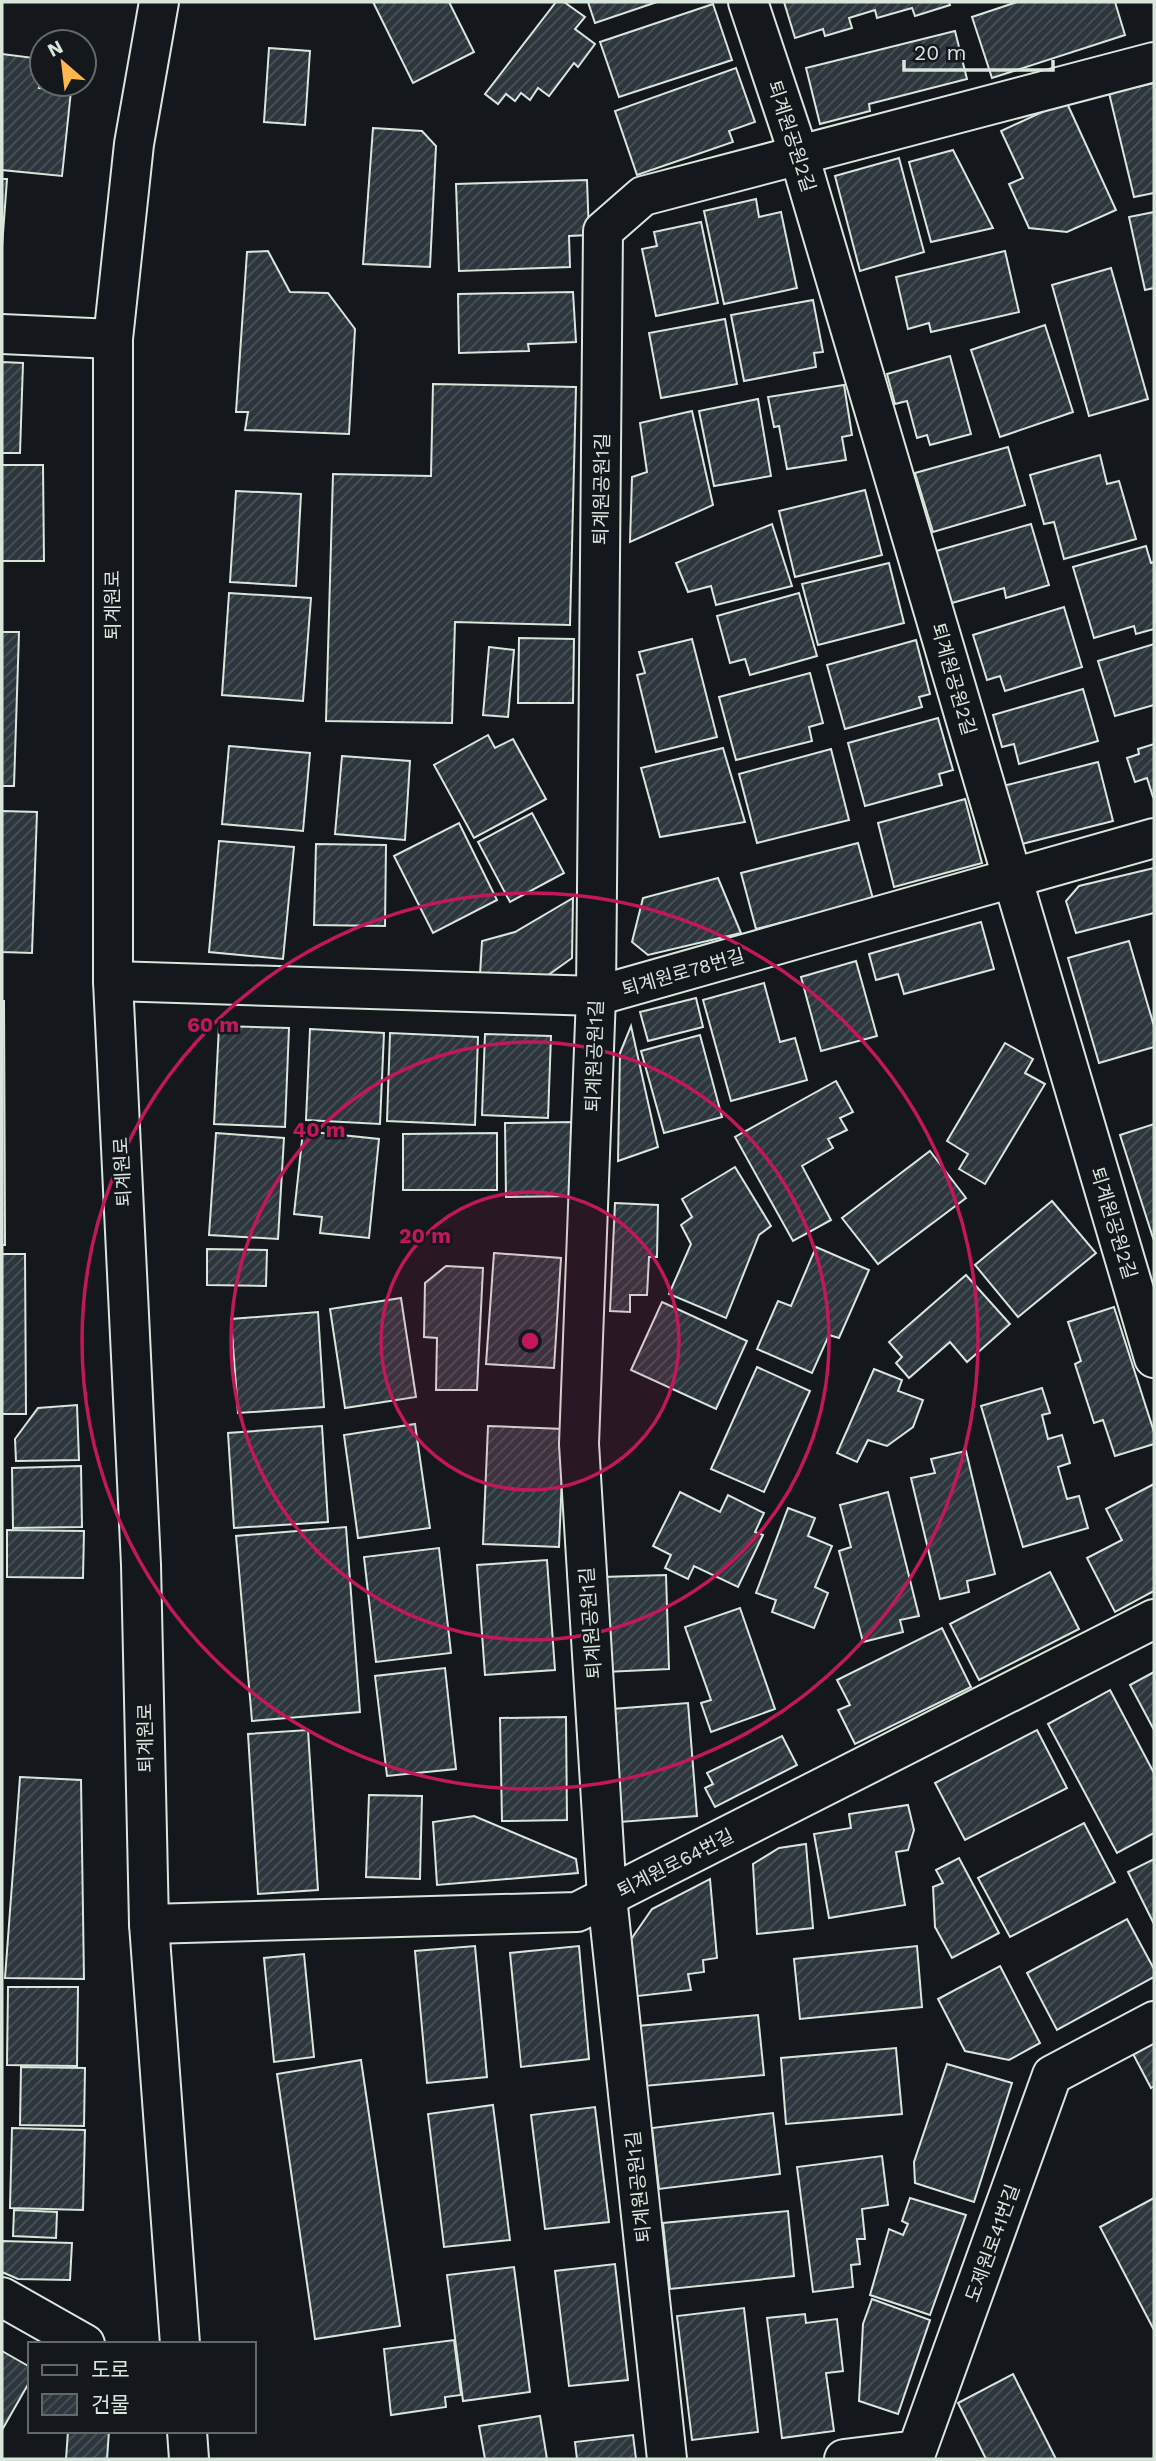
<svg xmlns="http://www.w3.org/2000/svg" width="1156" height="2461" font-family="'Work Sans','Noto Sans KR',sans-serif">
  <style>
    .building { fill: url(#building-hatch); stroke: #d8e6dc; stroke-width: 2 }
    .lines { fill: none; stroke-linecap: round; stroke-linejoin: round }
    .street-casing { stroke: #d8e6dc; stroke-width: 42 }
    .secondary-casing { stroke: #d8e6dc; stroke-width: 42 }
    .street { stroke: #14181c; stroke-width: 38 }
    .secondary { stroke: #14181c; stroke-width: 38 }
    .ring { fill: none; stroke: #c2185b; stroke-width: 3.5 }
    .labels { text-anchor: middle; stroke-width: 5; stroke-linejoin: round; paint-order: stroke }
    .street-label { font-size: 19px; fill: #d8e6dc; stroke: #14181c }
    .centre { fill: #c2185b; stroke: #14181c; stroke-width: 3.5 }
    .ring-label { font-size: 21px; text-anchor: middle; font-weight: bold; fill: #c2185b; stroke: #14181c; stroke-width: 5; stroke-linejoin: round; paint-order: stroke }
  </style>
  <defs>
    <pattern id="building-hatch" width="6" height="6" patternUnits="userSpaceOnUse" patternTransform="scale(1.75)"><rect width="6" height="6" fill="#2c363c"/><path d="M-1 1l2-2M0 6l6-6M5 7l2-2" fill="none" stroke="#4a5358"/></pattern>
  </defs>
  <rect width="100%" height="100%" fill="#14181c"/>
  <g class="building">
    <path d="M373 2H449L474 52 413 83Z"/>
    <path d="M556 2H564L585 17 575 29 595 44 578 67 574 63 549 96 538 88 530 100 521 93 515 101 506 94 498 104 485 94Z"/>
    <path d="M588 2H657L595 23Z"/>
    <path d="M784 2H949L950 5 915 16 912 8 877 18 875 10 849 18 852 28 825 36 823 29 795 38Z"/>
    <path d="M1017 2H1115L1125 35 992 78 972 17Z"/>
    <path d="M713 4 732 60 619 97 600 42Z"/>
    <path d="M955 31 967 79 869 104 870 111 820 124 806 68Z"/>
    <path d="M269 48 310 51 305 125 264 122Z"/>
    <path d="M2 54 42 59 39 88 71 91 62 176 2 170Z"/>
    <path d="M736 68 755 122 729 131 733 142 637 175 615 111Z"/>
    <path d="M1154 83V193L1134 197 1109 93Z"/>
    <path d="M1066 101 1116 210 1067 232 1029 228 1009 184 1023 178 1001 131Z"/>
    <path d="M373 128 422 131 436 146 430 267 363 264Z"/>
    <path d="M953 150 993 228 931 242 909 162Z"/>
    <path d="M899 158 924 252 860 271 835 176Z"/>
    <path d="M2 179H7L2 247Z"/>
    <path d="M587 180 589 235 569 236 570 267 459 271 456 184Z"/>
    <path d="M756 199 759 217 781 212 797 288 724 304 704 211Z"/>
    <path d="M1154 212V288L1145 290 1129 217Z"/>
    <path d="M701 222 718 303 656 316 642 249 657 246 654 232Z"/>
    <path d="M268 251 290 292 328 293 355 329 349 434 245 430 248 412H236L247 252Z"/>
    <path d="M1005 251 1019 312 931 332 929 323 908 329 896 277Z"/>
    <path d="M1111 268 1148 399 1089 416 1052 285Z"/>
    <path d="M573 292 576 342 528 344 529 351 459 353 458 294Z"/>
    <path d="M813 300 823 352 814 353 816 367 744 381 731 315Z"/>
    <path d="M725 319 737 384 661 398 649 333Z"/>
    <path d="M1045 325 1073 412 1000 437 971 350Z"/>
    <path d="M950 356 971 434 930 445 927 435 917 438 907 401 895 404 887 374Z"/>
    <path d="M2 362 23 363 20 453H2Z"/>
    <path d="M433 384 576 387 570 625 455 622 452 723 326 721 333 474 431 476Z"/>
    <path d="M844 385 852 435 842 437 846 460 787 469 779 426 774 427 768 397Z"/>
    <path d="M758 399 771 476 714 486 699 411Z"/>
    <path d="M692 411 713 505 630 542 632 477 647 472 640 423Z"/>
    <path d="M1008 447 1025 505 933 532 915 473Z"/>
    <path d="M1100 455 1107 484 1119 481 1136 539 1064 559 1054 522 1044 524 1030 475Z"/>
    <path d="M2 465H43L44 561H2Z"/>
    <path d="M865 490 882 555 795 577 779 511Z"/>
    <path d="M236 491 301 494 296 586 230 582Z"/>
    <path d="M772 524 792 586 716 605 711 586 688 592 676 563Z"/>
    <path d="M1031 524 1049 585 1006 598 1004 588 952 603 936 551Z"/>
    <path d="M1146 546 1151 563 1154 562V629L1136 634 1134 626 1094 638 1073 567Z"/>
    <path d="M889 563 904 623 818 645 802 584Z"/>
    <path d="M229 593 311 598 303 701 222 695Z"/>
    <path d="M799 593 817 656 750 675 745 659 730 663 717 616Z"/>
    <path d="M1064 607 1082 667 1005 691 1000 676 987 680 973 635Z"/>
    <path d="M2 632H19L14 786H2Z"/>
    <path d="M519 638 574 639 573 703H518Z"/>
    <path d="M692 639 717 737 656 752 637 675 645 673 639 652Z"/>
    <path d="M916 640 930 694 919 697 922 707 845 729 827 665Z"/>
    <path d="M1154 644V705L1115 716 1098 661Z"/>
    <path d="M489 647 514 650 508 717 483 715Z"/>
    <path d="M810 673 823 723 809 727 812 741 736 760 719 697Z"/>
    <path d="M1083 689 1098 741 1019 764 1014 744 1002 747 993 715Z"/>
    <path d="M938 718 953 770 939 774 942 785 865 806 848 743Z"/>
    <path d="M488 735 495 748 513 739 546 799 474 838 434 765Z"/>
    <path d="M1154 744V797H1153L1147 778 1135 782 1127 758 1139 754 1138 749Z"/>
    <path d="M229 746 310 753 303 831 222 824Z"/>
    <path d="M723 748 745 822 660 837 641 768Z"/>
    <path d="M831 749 849 820 757 843 739 774Z"/>
    <path d="M342 756 410 761 405 840 335 834Z"/>
    <path d="M1098 762 1113 821 1018 845 1003 786Z"/>
    <path d="M965 799 982 863 894 887 878 823Z"/>
    <path d="M2 811 37 812 32 953 2 952Z"/>
    <path d="M532 813 564 873 510 902 478 842Z"/>
    <path d="M459 823 497 900 433 933 394 856Z"/>
    <path d="M219 841 294 847 283 959 209 952Z"/>
    <path d="M858 843 873 899 756 929 741 873Z"/>
    <path d="M316 844 386 845 385 926 314 925Z"/>
    <path d="M1154 868V913L1076 933 1066 901 1079 886Z"/>
    <path d="M718 878 741 933 648 955 632 942 643 898Z"/>
    <path d="M573 898 572 958 544 978 480 975 482 941 515 932Z"/>
    <path d="M981 922 994 969 904 994 898 974 876 980 869 954Z"/>
    <path d="M1129 941 1154 1026V1047L1099 1063 1068 958Z"/>
    <path d="M856 961 877 1036 821 1051 801 977Z"/>
    <path d="M764 983 780 1042 795 1038 807 1080 731 1101 703 1000Z"/>
    <path d="M696 998 703 1027 648 1041 640 1012Z"/>
    <path d="M2 1001H4L5 1245H2Z"/>
    <path d="M219 1026 289 1028 285 1127 214 1124Z"/>
    <path d="M631 1026 658 1147 618 1161 620 1053Z"/>
    <path d="M310 1029 384 1033 380 1124 306 1120Z"/>
    <path d="M390 1033 478 1037 475 1125 387 1121Z"/>
    <path d="M485 1034 551 1036 548 1118 482 1115Z"/>
    <path d="M700 1035 722 1117 664 1133 641 1051Z"/>
    <path d="M1005 1043 1033 1059 1025 1073 1045 1084 985 1184 959 1169 968 1154 947 1141Z"/>
    <path d="M836 1081 853 1112 840 1118 847 1130 828 1139 833 1148 802 1166 831 1220 793 1241 735 1137Z"/>
    <path d="M576 1122V1196L506 1197 505 1123Z"/>
    <path d="M1154 1124V1237L1153 1238 1120 1135Z"/>
    <path d="M303 1131 379 1139 369 1238 320 1233 322 1217 294 1214Z"/>
    <path d="M216 1133 284 1138 278 1239 209 1235Z"/>
    <path d="M497 1133V1190H403V1134Z"/>
    <path d="M930 1151 966 1198 878 1264 842 1218Z"/>
    <path d="M735 1167 771 1226 759 1235 726 1318 669 1294 691 1244 681 1225 692 1217 682 1199Z"/>
    <path d="M1052 1201 1096 1253 1018 1317 975 1265Z"/>
    <path d="M615 1203 658 1205 657 1257H649L647 1295H630V1312L610 1311Z"/>
    <path d="M816 1247 869 1270 839 1338 829 1335 812 1373 757 1349 778 1301 791 1306Z"/>
    <path d="M207 1249 267 1250 266 1286 207 1285Z"/>
    <path d="M494 1253 561 1258 554 1368 486 1364Z"/>
    <path d="M2 1254H25L26 1414H2Z"/>
    <path d="M446 1266 483 1268 477 1390H436L437 1338 424 1337 425 1283Z"/>
    <path d="M966 1275 1010 1324 967 1362 950 1342 909 1378 896 1363 902 1357 889 1342Z"/>
    <path d="M401 1298 416 1397 345 1408 330 1309Z"/>
    <path d="M662 1302 747 1341 716 1409 631 1370Z"/>
    <path d="M1114 1307 1154 1432V1444L1115 1456 1103 1420 1094 1423 1075 1364 1081 1361 1068 1322Z"/>
    <path d="M318 1312 324 1407 238 1413 231 1319Z"/>
    <path d="M757 1367 810 1391 764 1492 711 1469Z"/>
    <path d="M874 1369 902 1380 898 1391 923 1400 913 1427 887 1446 868 1440 857 1462 837 1453Z"/>
    <path d="M1042 1388 1050 1413 1042 1415 1048 1439 1062 1435 1070 1463 1058 1467 1067 1499 1079 1496 1088 1528 1023 1547 981 1406Z"/>
    <path d="M77 1405 79 1460 16 1461 15 1439 38 1408Z"/>
    <path d="M415 1424 430 1528 358 1538 344 1435Z"/>
    <path d="M322 1426 328 1522 234 1528 228 1433Z"/>
    <path d="M488 1426 564 1429 559 1547 483 1544Z"/>
    <path d="M966 1451 995 1574 967 1581 969 1592 940 1599 911 1478 935 1473 931 1459Z"/>
    <path d="M81 1466 82 1527 13 1528 12 1468Z"/>
    <path d="M1154 1484V1591L1115 1612 1087 1558 1122 1540 1106 1509Z"/>
    <path d="M680 1492 720 1512 728 1495 764 1513 755 1532 763 1535 738 1587 694 1566 688 1579 665 1568 671 1555 653 1546Z"/>
    <path d="M888 1492 919 1616 900 1620 903 1632 863 1642 839 1551 851 1547 840 1505Z"/>
    <path d="M788 1508 815 1518 808 1536 832 1546 815 1587 828 1593 814 1628 772 1612 776 1600 756 1593Z"/>
    <path d="M346 1527 360 1712 252 1721 236 1536Z"/>
    <path d="M7 1530 84 1531 83 1578 7 1577Z"/>
    <path d="M439 1548 451 1653 376 1662 364 1557Z"/>
    <path d="M547 1560 555 1670 485 1675 477 1565Z"/>
    <path d="M1050 1572 1079 1629 979 1680 950 1624Z"/>
    <path d="M666 1575 669 1669 605 1672 602 1577Z"/>
    <path d="M740 1608 775 1709 711 1732 701 1703 711 1700 685 1627Z"/>
    <path d="M942 1628 971 1687 855 1744 838 1710 850 1705 837 1680Z"/>
    <path d="M445 1668 456 1769 387 1776 375 1676Z"/>
    <path d="M1154 1672V1730L1130 1685Z"/>
    <path d="M1110 1690 1154 1773V1833L1117 1853 1048 1724Z"/>
    <path d="M688 1703 697 1816 620 1822 612 1709Z"/>
    <path d="M566 1717 567 1820 502 1821 500 1718Z"/>
    <path d="M308 1730 318 1890 258 1894 248 1734Z"/>
    <path d="M1037 1730 1067 1788 965 1840 935 1783Z"/>
    <path d="M782 1736 797 1765 715 1807 705 1788 713 1784 707 1773Z"/>
    <path d="M20 1777 81 1780 84 1979 5 1978Z"/>
    <path d="M369 1795 422 1796 420 1879 366 1877Z"/>
    <path d="M908 1805 914 1830 908 1850 896 1852 905 1905 829 1918 814 1834 851 1828 849 1814Z"/>
    <path d="M474 1816 576 1859 578 1873 437 1885 433 1822Z"/>
    <path d="M1084 1823 1115 1882 1010 1937 978 1878Z"/>
    <path d="M806 1844 813 1928 757 1934 753 1864 779 1848Z"/>
    <path d="M959 1858 999 1933 952 1958 935 1927 933 1887 943 1883 936 1870Z"/>
    <path d="M1154 1859V1924L1128 1872Z"/>
    <path d="M710 1879 717 1958 703 1960 704 1972 688 1974 691 1990 629 1997 625 1948 652 1909Z"/>
    <path d="M1127 1919 1154 1969V1977L1057 2030 1027 1973Z"/>
    <path d="M475 1946 487 2077 427 2083 415 1951Z"/>
    <path d="M579 1946 589 2059 521 2067 510 1953Z"/>
    <path d="M917 1946 922 2007 800 2019 794 1959Z"/>
    <path d="M304 1954 314 2057 274 2062 264 1958Z"/>
    <path d="M1000 1966 1040 2043 1009 2060 965 2051 938 1999Z"/>
    <path d="M8 1987H78L77 2066 7 2065Z"/>
    <path d="M758 2015 764 2075 644 2086 638 2026Z"/>
    <path d="M1154 2043V2086L1151 2088 1133 2054Z"/>
    <path d="M896 2048 902 2114 786 2124 781 2058Z"/>
    <path d="M361 2060 400 2326 315 2339 277 2074Z"/>
    <path d="M947 2064 1012 2083 974 2202 915 2183 914 2162Z"/>
    <path d="M21 2067 85 2068 84 2126 20 2125Z"/>
    <path d="M493 2105 510 2240 444 2247 428 2114Z"/>
    <path d="M595 2107 609 2222 545 2229 531 2115Z"/>
    <path d="M773 2113 780 2174 659 2189 652 2128Z"/>
    <path d="M12 2128 85 2130 83 2210 10 2208Z"/>
    <path d="M882 2156 888 2205 862 2209 865 2239H857L860 2264 851 2265 853 2287 813 2292 797 2167Z"/>
    <path d="M910 2198 966 2215 930 2315 870 2295 889 2229 903 2235 908 2224 902 2221Z"/>
    <path d="M1154 2198V2330L1100 2227Z"/>
    <path d="M14 2210 57 2212 56 2238 13 2236Z"/>
    <path d="M788 2211 794 2276 670 2289 663 2223Z"/>
    <path d="M2 2241 72 2243 70 2280 18 2279 2 2272Z"/>
    <path d="M615 2264 628 2380 569 2386 555 2271Z"/>
    <path d="M514 2267 530 2392 463 2401 447 2275Z"/>
    <path d="M872 2299 930 2320 898 2414 859 2401 863 2324Z"/>
    <path d="M744 2308 758 2432 692 2440 677 2316Z"/>
    <path d="M805 2314 806 2323 837 2319 843 2371 826 2373 834 2431 782 2438 767 2318Z"/>
    <path d="M454 2340 461 2395 445 2397 446 2407 391 2415 384 2349Z"/>
    <path d="M2 2351 30 2367V2381L2 2430Z"/>
    <path d="M1013 2374 1056 2459H986L958 2403Z"/>
    <path d="M540 2416 547 2459H485L479 2426Z"/>
    <path d="M68 2431H109L107 2459H66Z"/>
    <path d="M633 2435 636 2459H577L575 2442Z"/>
  </g>
  <g class="lines">
    <g class="street-casing">
      <g id="street">
        <path d="M748 2 799 155 1154 1358"/>
        <path d="M2 334 113 339"/>
        <path d="M113 981 596 996 1154 838"/>
        <path d="M149 1924 577 1912 1154 1619"/>
        <path d="M2 2297 85 2344"/>
        <path d="M667 2459 607 1897 579 1444 596 996 603 231 643 196 1154 62"/>
        <path d="M844 2459 917 2450 1052 2075 1154 2021"/>
      </g>
    </g>
    <g class="secondary-casing">
      <g id="secondary">
        <path d="M159 2 134 144 113 339V981L141 1565 149 1924 180 2344"/>
        <path d="M187 2431 189 2459"/>
      </g>
    </g>
    <use href="#street" class="street"/>
    <use href="#secondary" class="secondary"/>
  </g>
  <circle cx="530" cy="1341" r="149" fill="#c2185b" fill-opacity=".12"/>
  <g class="ring">
    <circle cx="530" cy="1341" r="149"/>
    <circle cx="530" cy="1341" r="299"/>
    <circle cx="530" cy="1341" r="448"/>
  </g>
  <g class="labels">
    <g class="street-label">
      <text transform="translate(792 136) rotate(72)" y="7">퇴계원공원2길</text>
      <text transform="translate(601 489) rotate(-89)" y="7">퇴계원공원1길</text>
      <text transform="translate(112 605) rotate(-90)" y="7">퇴계원로</text>
      <text transform="translate(954 679) rotate(74)" y="7">퇴계원공원2길</text>
      <text transform="translate(683 972) rotate(-16)" y="7">퇴계원로78번길</text>
      <text transform="translate(594 1056) rotate(-88)" y="7">퇴계원공원1길</text>
      <text transform="translate(122 1172) rotate(-93)" y="7">퇴계원로</text>
      <text transform="translate(1114 1223) rotate(73)" y="7">퇴계원공원2길</text>
      <text transform="translate(590 1623) rotate(-94)" y="7">퇴계원공원1길</text>
      <text transform="translate(145 1738) rotate(-91)" y="7">퇴계원로</text>
      <text transform="translate(675 1863) rotate(-27)" y="7">퇴계원로64번길</text>
      <text transform="translate(638 2187) rotate(-96)" y="7">퇴계원공원1길</text>
      <text transform="translate(992 2243) rotate(-70)" y="7">도제원로41번길</text>
    </g>
  </g>
  <circle cx="530" cy="1341" r="10" class="centre"/>
  <g class="ring-label">
    <text x="213" y="1032">60 m</text>
    <text x="319" y="1137">40 m</text>
    <text x="425" y="1243">20 m</text>
  </g>
  <rect width="1156" height="2461" fill="none" stroke="#d8e6dc" stroke-width="7"/>
  <rect x="28" y="2342" width="228" height="91" fill="#14181c" stroke="#626a69" stroke-width="2"/>
  <rect x="42" y="2365" width="35" height="10" fill="#14181c" stroke="#626a69" stroke-width="2"/>
  <text x="91" y="2377" font-size="21" fill="#d8e6dc">도로</text>
  <rect x="42" y="2394" width="35" height="21" fill="url(#building-hatch)" stroke="#626a69" stroke-width="2"/>
  <text x="91" y="2412" font-size="21" fill="#d8e6dc">건물</text>
  <g transform="translate(63 63) rotate(332)"><circle r="33" fill="#14181c" stroke="#626a69" stroke-width="2"/>
  <path d="M0-5L12 26L0 18L-12 26Z" fill="#ffb74d"/>
  <text y="-10" font-size="19" font-weight="bold" text-anchor="middle" fill="#d8e6dc">N</text>
  </g>
  <path d="M904 60v10h149v-10" fill="none" stroke="#d8e6dc" stroke-width="3.5"/>
  <text x="914" y="60" font-size="21" fill="#d8e6dc" stroke="#14181c" stroke-width="5" paint-order="stroke">20 m</text>
</svg>
